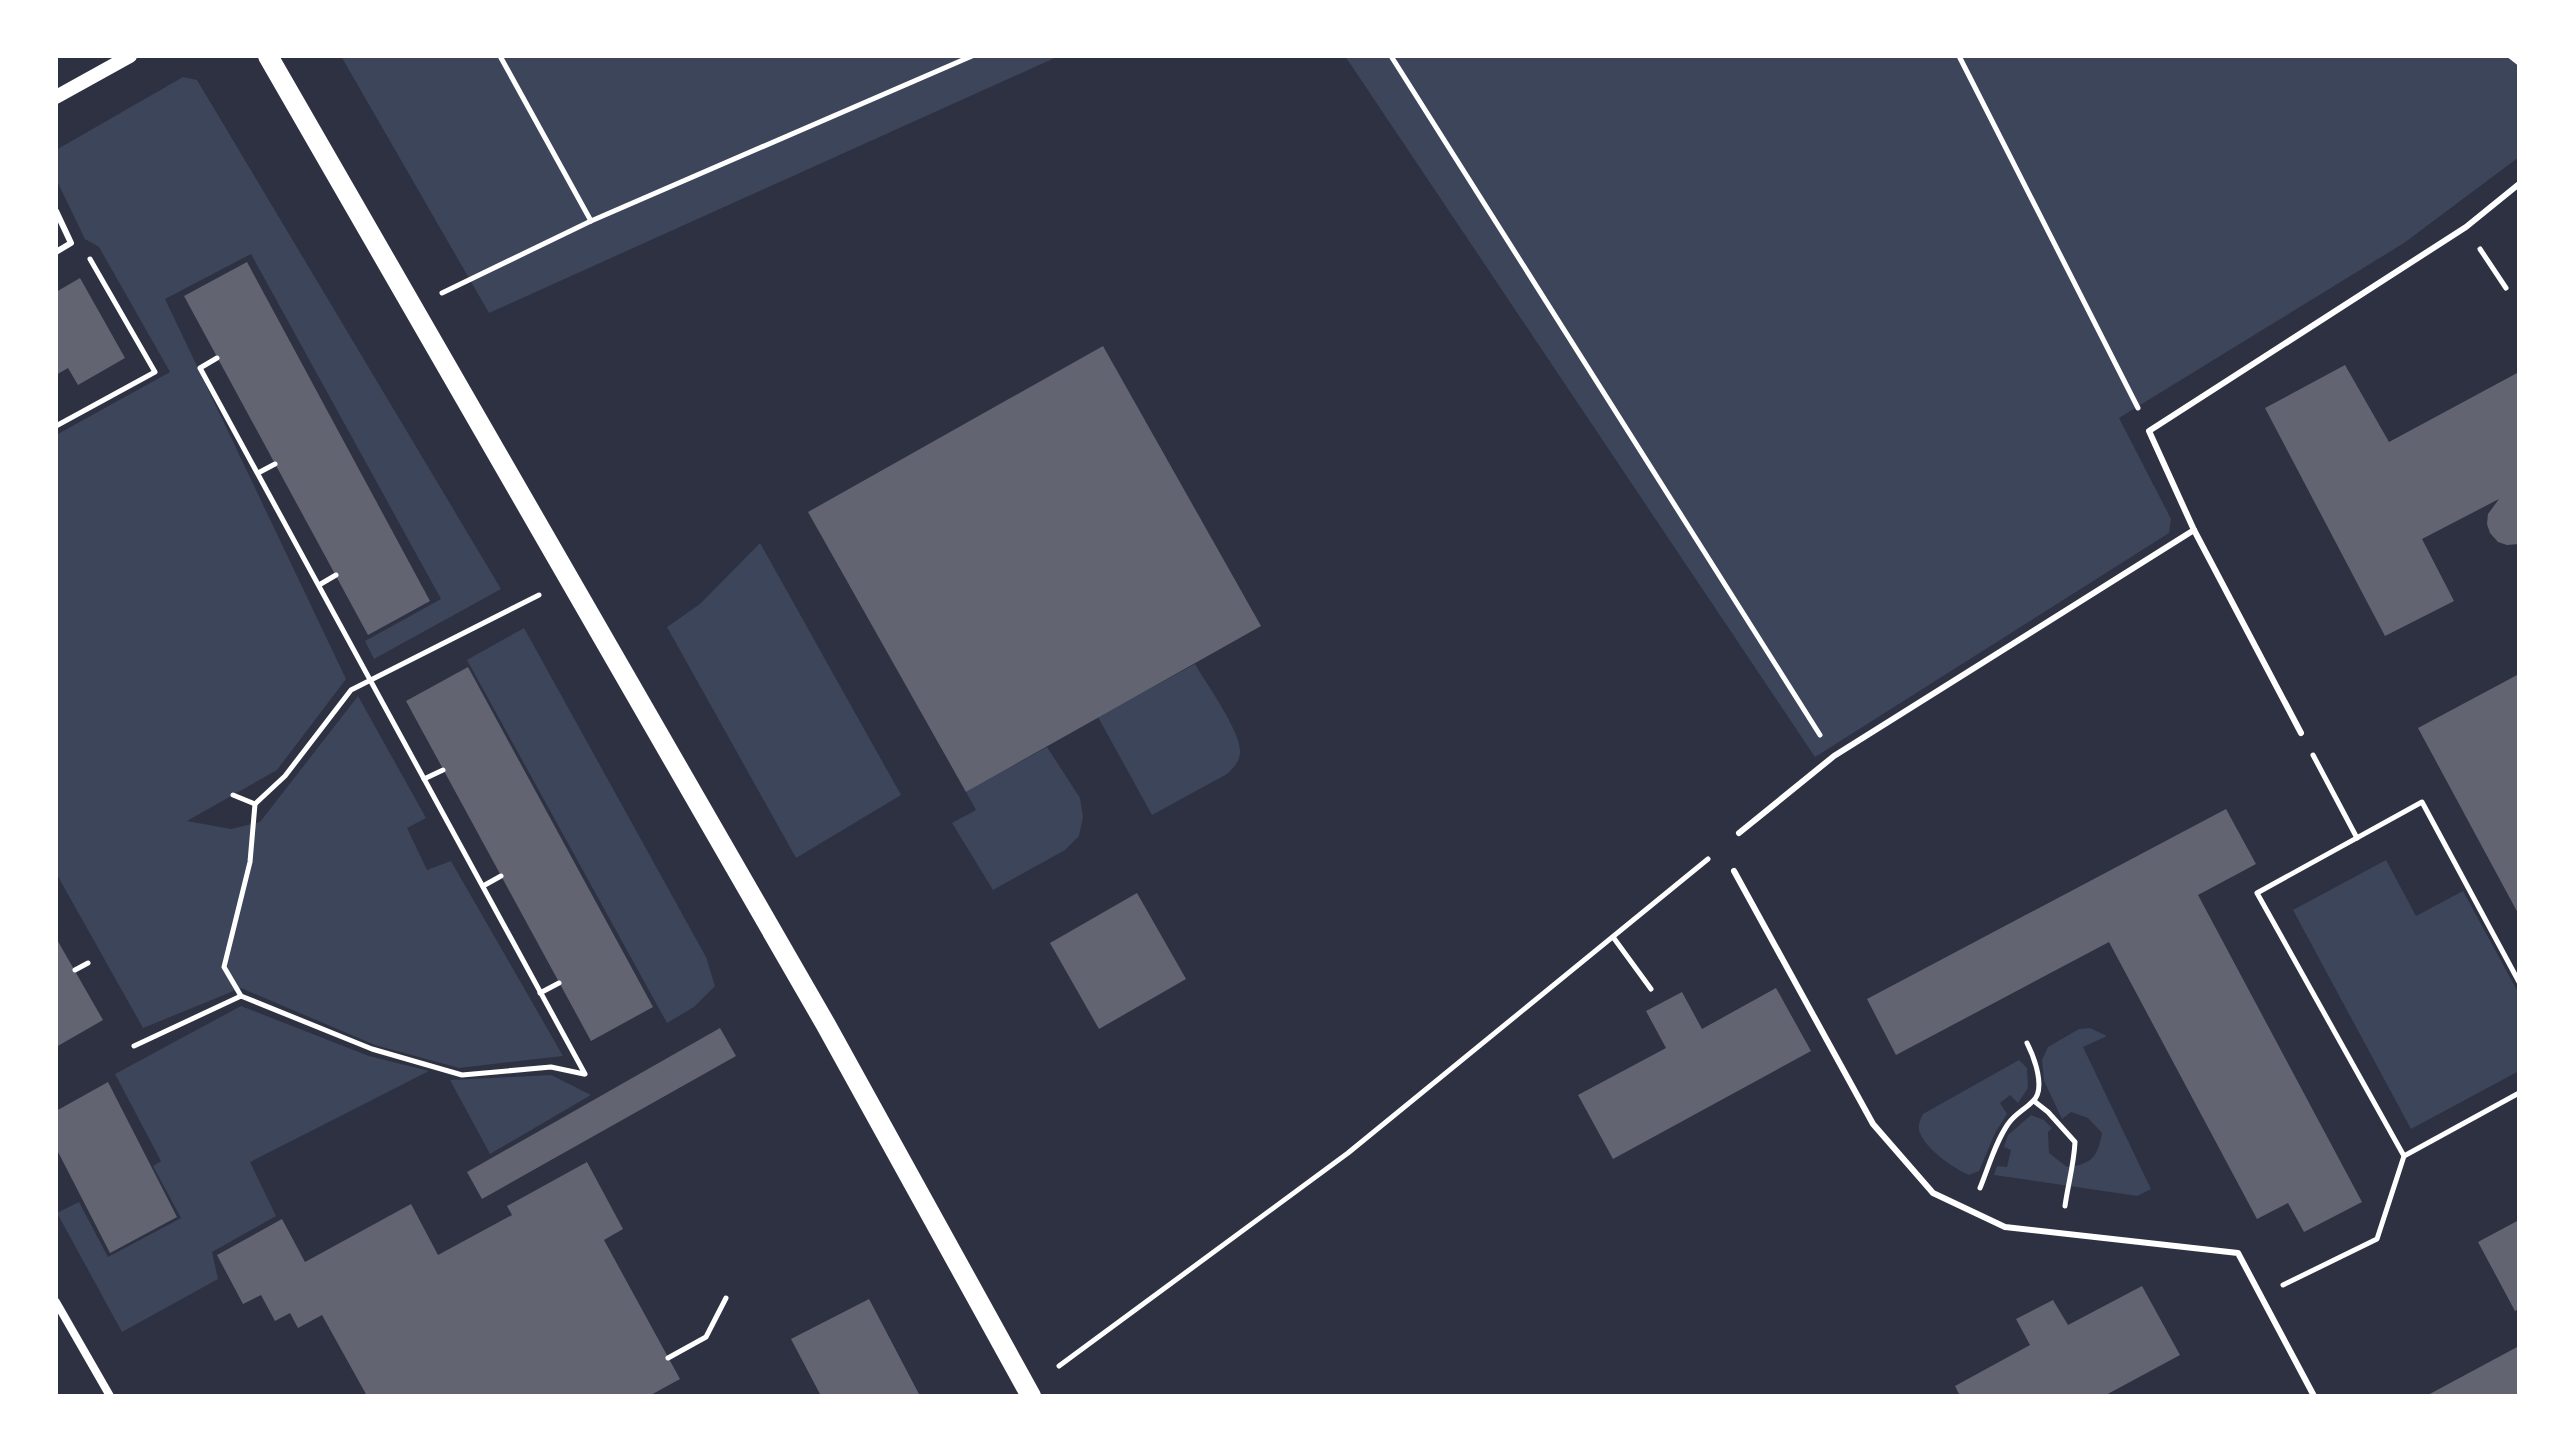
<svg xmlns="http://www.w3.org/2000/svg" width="2575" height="1452" font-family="'Noto Sans',sans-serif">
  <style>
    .green { fill: #3c4559 }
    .building { fill: #626471 }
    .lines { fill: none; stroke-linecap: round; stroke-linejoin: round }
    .path { stroke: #fff; stroke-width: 5 }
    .service { stroke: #fff; stroke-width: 6 }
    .minor { stroke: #fff; stroke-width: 8 }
    .tertiary { stroke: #fff; stroke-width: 14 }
    .primary { stroke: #fff; stroke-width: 20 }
  </style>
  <rect width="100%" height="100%" fill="#2d3142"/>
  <g class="green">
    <path d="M341 56H1059L489 313Z"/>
    <path d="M1345 56H2519V157L2404 243 2119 418 2171 519 2169 533 1815 757Z"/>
    <path d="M183 77 197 80 501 589 374 659 365 641 441 599 251 254 165 299 346 679 277 770 187 821 231 829 260 822 358 696 426 818 407 828 427 870 451 861 563 1056 459 1068 375 1045 241 988 143 1028 56 873V435L170 372 99 247 85 239 56 179V150Z"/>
    <path d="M760 543 901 795 796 858 667 627 700 604Z"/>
    <path d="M524 628 706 957 715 986 694 1007 667 1023 467 660Z"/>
    <path d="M1195 664C1206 683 1242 733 1240 753 1239 763 1233 768 1227 774L1152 815 1098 717Z"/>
    <path d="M1047 747 1080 798 1083 817 1079 836 1065 850 993 890 952 823 976 810 966 792Z"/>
    <path d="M2386 860 2416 916 2463 891 2519 994V1071L2411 1129 2293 910Z"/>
    <path d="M241 1006 369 1056 429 1071 250 1162 276 1216 212 1252 218 1279 122 1332 57 1213 79 1202 108 1257 181 1218 153 1166 161 1161 115 1074Z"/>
    <path d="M2090 1028 2107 1036 2083 1047 2151 1189 2137 1196 1994 1175 1997 1166 2007 1167 2011 1150 2004 1147 2008 1135 2031 1115 2044 1120 2052 1128 2048 1132 2049 1153 2067 1167C2092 1164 2097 1158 2102 1133L2088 1118 2071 1112 2062 1119 2044 1081 2042 1060 2048 1047 2079 1029Z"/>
    <path d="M2019 1060 2027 1068 2028 1088 2018 1103 2010 1095 2000 1103 2007 1114 1995 1133 1979 1171 1969 1175C1953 1168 1926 1149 1920 1133 1917 1126 1920 1120 1923 1114Z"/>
    <path d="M551 1075 591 1095 490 1154 450 1080Z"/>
  </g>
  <g class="building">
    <path d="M247 262 430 601 368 635 184 296Z"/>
    <path d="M80 278 125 358 78 385 68 368 56 375V292Z"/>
    <path d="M1103 346 1261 626 966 792 808 512Z"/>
    <path d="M2345 365 2389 442 2519 372V544L2507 545 2498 542 2490 533 2487 524 2488 514 2499 499 2422 539 2454 601 2385 636 2265 408Z"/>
    <path d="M468 667 653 1007 591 1041 406 701Z"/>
    <path d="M2519 674V915L2418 728Z"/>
    <path d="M2226 809 2256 864 2198 895 2362 1202 2304 1232 2288 1203 2257 1219 2109 942 1896 1055 1867 999Z"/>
    <path d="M1137 893 1186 979 1099 1029 1050 943Z"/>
    <path d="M56 938 103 1020 56 1047Z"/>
    <path d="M1776 988 1811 1051 1613 1159 1578 1095 1666 1048 1646 1011 1682 992 1702 1029Z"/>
    <path d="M720 1028 736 1056 482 1199 467 1172Z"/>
    <path d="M108 1082 177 1217 110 1253 56 1148V1111Z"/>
    <path d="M587 1162 623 1229 604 1240 680 1379 649 1396H367L322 1315 298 1328 290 1313 275 1321 261 1295 243 1304 217 1255 282 1219 305 1262 411 1204 438 1255 512 1215 507 1206Z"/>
    <path d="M2519 1220V1309L2515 1311 2478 1242Z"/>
    <path d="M2142 1286 2180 1355 2104 1396H1960L1955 1386 2030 1345 2016 1319 2053 1300 2068 1325Z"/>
    <path d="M869 1299 920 1396H821L791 1339Z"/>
    <path d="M2519 1346V1396H2426Z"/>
  </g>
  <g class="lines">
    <g class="path">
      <path d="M500 56 591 221"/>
      <path d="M1391 56 1820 735"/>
      <path d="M1959 56 2138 408"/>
      <path d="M2510 56 2519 63"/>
      <path d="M2480 249 2506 288"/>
      <path d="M442 293 591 221 972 56"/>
      <path d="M217 358 200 368 585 1074"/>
      <path d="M56 426 155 372 90 259"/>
      <path d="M258 473 275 464"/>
      <path d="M319 585 336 575"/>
      <path d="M2313 755 2357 838"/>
      <path d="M424 779 443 770"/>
      <path d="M233 795 255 804 285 776 351 690 539 595"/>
      <path d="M255 804 250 862 224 967 241 996 372 1049 462 1075 551 1067 584 1074"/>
      <path d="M483 886 501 876"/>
      <path d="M1613 937 1651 989"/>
      <path d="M75 970 88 963"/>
      <path d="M540 993 559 983"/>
      <path d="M134 1046 241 996"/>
      <path d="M2034 1101 2048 1112 2075 1142C2074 1164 2068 1184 2065 1206"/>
      <path d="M2404 1156 2257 893 2422 802 2519 982"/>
      <path d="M1980 1188C1989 1166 1995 1143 2008 1124 2015 1114 2024 1110 2032 1102 2047 1090 2034 1057 2027 1043"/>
      <path d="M2283 1285 2377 1239 2404 1156 2519 1093"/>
      <path d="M668 1358 706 1337 726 1298"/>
      <path d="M1059 1366 1348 1153 1708 859"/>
    </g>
    <g class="service">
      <path d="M56 211 71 243 56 252"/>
      <path d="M2301 733 2194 530 2149 431 2466 227 2519 184"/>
      <path d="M1739 833 1834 756 2194 530"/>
      <path d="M1734 871 1873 1124 1933 1193 2005 1227 2238 1253 2314 1396"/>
    </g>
    <path class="minor" d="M56 1302 110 1396"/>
    <path class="tertiary" d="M56 97 130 56"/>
    <path class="primary" d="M268 56 826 1025 1031 1396"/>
  </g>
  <rect width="2575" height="1452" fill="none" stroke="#ffffff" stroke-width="116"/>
</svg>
